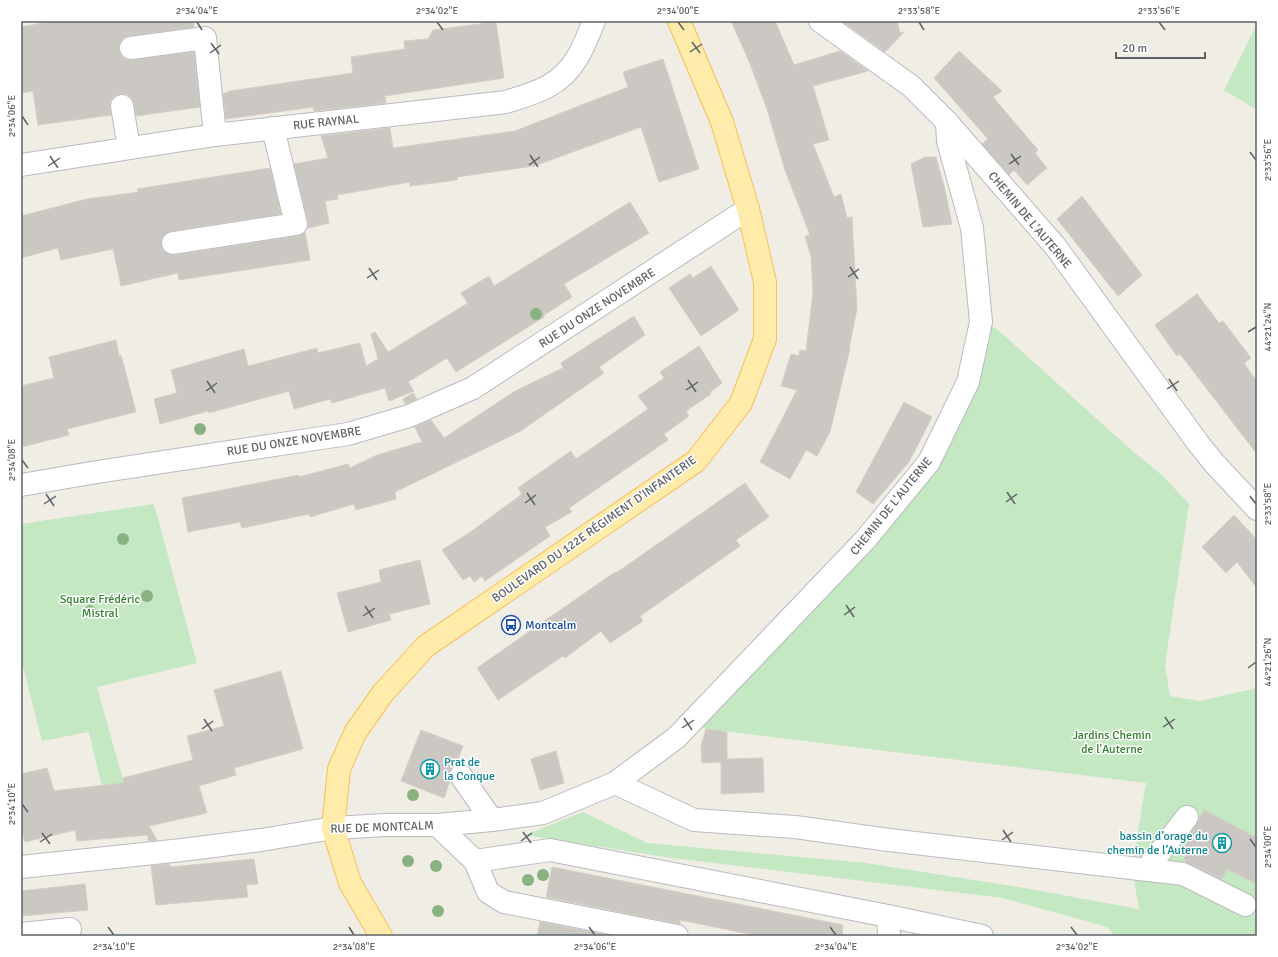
<svg xmlns="http://www.w3.org/2000/svg" width="1278" height="957" font-family="Signika,sans-serif">
  <style>
    .green { fill: #c4e8c1 }
    .building { fill: #cbc7c2; stroke: #d5cec3 }
    .lines { fill: none; stroke-linecap: round; stroke-linejoin: round }
    .minor-casing { stroke: #b8bbbf; stroke-width: 24 }
    .major-casing { stroke: #f7bf58; stroke-width: 24 }
    .minor { stroke: #fff; stroke-width: 22 }
    .major { stroke: #ffecab; stroke-width: 22 }
    .tree { fill: #88b281 }
    .ticks { fill: none; stroke: #5d6266; stroke-width: 1.5 }
    .labels { text-anchor: middle; stroke-width: 3; stroke-linejoin: round; paint-order: stroke }
    .street-label { font-size: 12px; fill: #5d6266; stroke: #fff }
    .park-label { font-size: 12px; fill: #328230; stroke: #fff }
    .transit-label { font-size: 12px; fill: #164399; stroke: #fff; text-anchor: start }
    .culture-label { font-size: 12px; fill: #0d838f; stroke: #fff; text-anchor: start }
    .neatline { fill: none; stroke: #5d6266; stroke-width: 1.5 }
    .ticks-label { font-size: 10px; text-anchor: middle; fill: #5d6266 }
  </style>
  <rect width="100%" height="100%" fill="#f0ede5"/>
  <g class="green">
    <path d="M1257 24V110L1224 90Z"/>
    <path d="M981 322 997 329 1129 448 1164 477 1189 504 1165 665 1170 696 1200 701 1257 688V936H1115L1107 927 1003 898 665 857 525 835 583 812 647 843 866 863 1024 888 1139 909 1132 868 1146 783 706 729 699 725 929 462Z"/>
    <path d="M154 504 197 663 97 687 137 830 113 834 89 732 42 741 21 659V524Z"/>
  </g>
  <g class="building">
    <path d="M54 21H193L194 27 129 36 123 38 120 43 119 49 121 56 126 59 132 60 194 52 200 107 136 116 134 104 132 98 127 94H120L114 96 110 101V108L111 115 38 125 33 91 21 93V27Z"/>
    <path d="M731 21H775L794 65 840 51 868 71 813 86 829 140 813 144 834 197 841 194 847 218 852 217 857 309 849 348H850L830 432 817 456 806 450 790 479 760 462 797 390 781 386 791 354 799 356 800 350 806 351 813 293 811 256 805 236 810 235 785 170 767 109 749 61Z"/>
    <path d="M842 21H897L900 33 904 32 885 52Z"/>
    <path d="M496 22 504 78 385 96 386 103 314 111 313 107 226 119 223 94 230 91 353 73 351 57 405 49 404 41 428 39 433 30Z"/>
    <path d="M959 51 1002 91 993 97 1038 150 1035 153 1047 168 1027 185 1014 170 1009 175 982 144 988 139 934 78Z"/>
    <path d="M663 59 699 169 659 182 641 127 534 166 457 177V180L410 186V182L337 195 338 199 325 201 329 223 308 228V221L294 164 328 158 321 136 390 128 393 148 515 131 628 87 623 72Z"/>
    <path d="M925 157H936L944 186 952 224 923 227 911 164Z"/>
    <path d="M270 168 281 214 171 231 166 233 162 238 161 245 163 250 168 254 175 255 298 236 305 232 310 260 179 280 178 273 121 286 113 249 61 260 58 248 21 258V216L87 199 139 192 137 189Z"/>
    <path d="M1082 196 1142 275 1118 296 1057 219Z"/>
    <path d="M630 202 649 233 564 284 572 297 544 315V317L456 372 447 358 408 382 414 391 389 401 385 388 332 403 330 399 294 409 289 391 209 413 208 411 160 424 154 399 177 393 171 370 244 349 248 366 317 348 318 353 360 343 366 366 378 359 371 334 375 332 388 352 468 303 461 293 489 276 494 286Z"/>
    <path d="M711 266 739 310 701 336 669 288 690 274 693 278Z"/>
    <path d="M1197 294 1219 323 1223 321 1251 358 1244 363 1257 382V454L1180 354 1177 356 1155 325Z"/>
    <path d="M634 316 645 335 599 367 604 373 519 432 395 492 396 499 356 510 354 504 310 517 309 514 242 528 240 522 188 532 182 498 299 475V477L348 464 350 468 377 455 422 442 415 427 431 420 444 438 515 391 563 368 561 363Z"/>
    <path d="M116 340 119 356 121 355 136 412 67 429 69 435 21 447V386L54 378 49 357Z"/>
    <path d="M699 346 722 383 710 392 711 394 686 411 689 416 664 434 668 440 569 508 572 512 545 527 550 536 485 581 482 576 474 582 470 576 463 580 442 550 472 531 522 494 518 488 571 451 576 459 648 409 638 396 664 378 660 372Z"/>
    <path d="M413 393 417 399 405 404 403 399Z"/>
    <path d="M904 402 932 417 909 462 873 504 856 492Z"/>
    <path d="M745 483 769 517 736 540 740 546 640 616 643 621 610 643 601 631 565 658 563 656 498 700 477 668 615 572 616 573Z"/>
    <path d="M1234 515 1257 540V588L1237 562 1226 573 1202 547Z"/>
    <path d="M420 560 430 604 389 614 391 620 348 632 337 593 381 582 379 570Z"/>
    <path d="M281 671 303 749 234 768 236 775 199 786 207 813 149 826 157 840 148 841V835L77 841 75 830 25 842 21 827V774L47 768 54 791 124 783 123 778 193 760 187 736 224 726 214 690Z"/>
    <path d="M706 729 727 732V759L763 758 764 792 721 794V762L702 763 701 746Z"/>
    <path d="M421 730 463 746 456 765 454 766 450 771 449 777 450 781 444 798 401 781Z"/>
    <path d="M556 751 564 783 540 790 531 759Z"/>
    <path d="M1204 810 1257 838V884L1227 869 1222 879 1186 862 1184 858 1188 850 1184 848Z"/>
    <path d="M254 859 258 884 246 885 248 897 156 905 151 866 169 864 171 867Z"/>
    <path d="M552 867 843 925 842 936H759L680 920V924L546 897Z"/>
    <path d="M85 884 88 910 21 916V891Z"/>
    <path d="M540 922 612 936H537Z"/>
  </g>
  <g class="lines">
    <g class="minor-casing">
      <g id="minor">
        <path d="M820 21 911 86 947 122 1055 246 1198 443 1214 463 1257 509"/>
        <path d="M131 48 205 38 215 135"/>
        <path d="M122 106 129 148"/>
        <path d="M21 165 215 135 506 102C535 93 561 86 577 58 584 47 589 33 594 21"/>
        <path d="M173 243 296 224 273 128"/>
        <path d="M21 485 97 472 348 434 409 416 473 388 748 209"/>
        <path d="M461 776 492 820"/>
        <path d="M615 783 694 820 795 827 889 840 1183 874 1245 905"/>
        <path d="M437 825 475 861 488 892 504 902 677 936"/>
        <path d="M475 861 550 850 888 916 889 936"/>
        <path d="M21 867 182 850 261 840 333 828 386 825H437L492 820 543 813 615 783 676 738 865 540 929 462 968 382 981 322 972 228 948 141 947 122"/>
        <path d="M1147 869 1187 817"/>
        <path d="M888 916 982 936"/>
        <path d="M21 934 70 929"/>
      </g>
    </g>
    <g class="major-casing">
      <path id="major" d="M381 936 350 883 333 828 339 769 355 733 383 693 426 646 696 461 741 403 765 339V282L748 209 722 122 679 21"/>
    </g>
    <use href="#minor" class="minor"/>
    <use href="#major" class="major"/>
  </g>
  <g class="tree">
    <circle cx="536" cy="314" r="6"/>
    <circle cx="200" cy="429" r="6"/>
    <circle cx="123" cy="539" r="6"/>
    <circle cx="147" cy="596" r="6"/>
    <circle cx="90" cy="611" r="6"/>
    <circle cx="413" cy="795" r="6"/>
    <circle cx="408" cy="861" r="6"/>
    <circle cx="436" cy="866" r="6"/>
    <circle cx="543" cy="875" r="6"/>
    <circle cx="528" cy="880" r="6"/>
    <circle cx="438" cy="911" r="6"/>
  </g>
  <path class="ticks" d="M197 22 202 30M437 22 443 30M678 22 684 30M919 22 924 30M1159 22 1165 30M692 42 700 53M211 43 219 54M690 52 702 44M210 53 221 45M22 116 28 125M1250 152 1256 160M1011 154 1019 165M530 155 538 167M50 156 58 168M1009 164 1021 156M529 165 540 157M48 166 60 158M850 267 858 279M369 268 377 280M848 277 859 269M367 278 379 270M1248 332 1256 327M1169 379 1177 391M688 380 696 392M207 381 215 393M1167 389 1179 381M686 390 698 382M206 391 217 383M22 460 28 468M1007 492 1015 504M527 493 535 505M46 494 54 506M1250 496 1256 504M1006 502 1017 494M525 503 536 495M44 504 56 496M846 605 854 617M365 606 373 618M844 615 855 607M363 616 375 608M1248 668 1256 662M1165 717 1173 729M684 718 692 730M204 719 212 731M1163 727 1175 719M682 728 694 720M202 729 213 721M22 804 28 812M1003 830 1011 842M523 832 531 843M42 833 50 844M1250 839 1256 847M1002 840 1013 832M521 841 532 833M40 842 52 834M108 927 114 935M349 927 354 935M589 927 595 935M830 927 836 935M1071 927 1077 935"/>
  <defs>
    <g id="bus-ring" transform="scale(1)"><circle r="9.5" fill="#fff" stroke="#1a4fb4" stroke-width="1.5"/><path d="M-5-6H5V4H4V6H2V4H-2V6H-4V4H-5ZM-3.5-4V0h7V-4ZM-3.5 1.2v1.5H-2V1.2ZM2 1.2v1.5H3.5V1.2Z" fill="#1a4fb4"/></g>
    <g id="building-ring" transform="scale(1)"><circle r="9.5" fill="#fff" stroke="#0f9aa8" stroke-width="1.5"/><path d="M-4-6H4V6H1V3H-1V6H-4ZM-2.5-4.3h1.7v1.8h-1.7ZM.8-4.3h1.7v1.8H.8ZM-2.5-1h1.7V.8h-1.7ZM.8-1h1.7V.8H.8Z" fill="#0f9aa8"/></g>
  </defs>
  <g fill-rule="evenodd">
    <use href="#bus-ring" x="511" y="625"/>
    <use href="#building-ring" x="430" y="769"/>
    <use href="#building-ring" x="1222" y="843"/>
  </g>
  <g class="labels">
    <g class="street-label">
      <text transform="translate(326 122) rotate(-6)" y="4">RUE RAYNAL</text>
      <text transform="translate(1030 220) rotate(50)" y="4">CHEMIN DE L'AUTERNE</text>
      <text transform="translate(597 308) rotate(-33)" y="4">RUE DU ONZE NOVEMBRE</text>
      <text transform="translate(294 441) rotate(-9)" y="4">RUE DU ONZE NOVEMBRE</text>
      <text transform="translate(891 506) rotate(-51)" y="4">CHEMIN DE L'AUTERNE</text>
      <text transform="translate(594 529) rotate(-35)" y="4">BOULEVARD DU 122E RÉGIMENT D'INFANTERIE</text>
      <text transform="translate(382 827) rotate(-2)" y="4">RUE DE MONTCALM</text>
    </g>
    <g class="park-label">
      <text x="100" y="603">Square Frédéric<tspan x="100" dy="14">Mistral</tspan></text>
      <text x="1112" y="739">Jardins Chemin<tspan x="1112" dy="14">de l'Auterne</tspan></text>
    </g>
    <g class="transit-label">
      <text x="525" y="629">Montcalm</text>
    </g>
    <g class="culture-label">
      <text x="444" y="766">Prat de<tspan x="444" dy="14">la Conque</tspan></text>
      <text x="1208" y="840" text-anchor="end">bassin d’orage du<tspan x="1208" dy="14">chemin de l’Auterne</tspan></text>
    </g>
  </g>
  <rect width="1278" height="957" fill="none" stroke="#ffffff" stroke-width="44"/>
  <path d="M1116 52v6h89v-6" fill="none" stroke="#5d6266" stroke-width="2"/>
  <text x="1122" y="52" font-size="12" fill="#5d6266" stroke="#ffffff" stroke-width="3" paint-order="stroke">20 m</text>
  <rect x="22" y="22" width="1234" height="913" class="neatline"/>
  <g class="ticks-label">
    <text x="197" y="14">2°34'04"E</text>
    <text x="437" y="14">2°34'02"E</text>
    <text x="678" y="14">2°34'00"E</text>
    <text x="919" y="14">2°33'58"E</text>
    <text x="1159" y="14">2°33'56"E</text>
    <text transform="translate(11 116) rotate(-90)" y="4">2°34'06"E</text>
    <text transform="translate(1267 160) rotate(-90)" y="4">2°33'56"E</text>
    <text transform="translate(1267 327) rotate(-90)" y="4">44°21'24"N</text>
    <text transform="translate(11 460) rotate(-90)" y="4">2°34'08"E</text>
    <text transform="translate(1267 504) rotate(-90)" y="4">2°33'58"E</text>
    <text transform="translate(1267 662) rotate(-90)" y="4">44°21'26"N</text>
    <text transform="translate(11 804) rotate(-90)" y="4">2°34'10"E</text>
    <text transform="translate(1267 847) rotate(-90)" y="4">2°34'00"E</text>
    <text x="114" y="950">2°34'10"E</text>
    <text x="354" y="950">2°34'08"E</text>
    <text x="595" y="950">2°34'06"E</text>
    <text x="836" y="950">2°34'04"E</text>
    <text x="1077" y="950">2°34'02"E</text>
  </g>
</svg>
